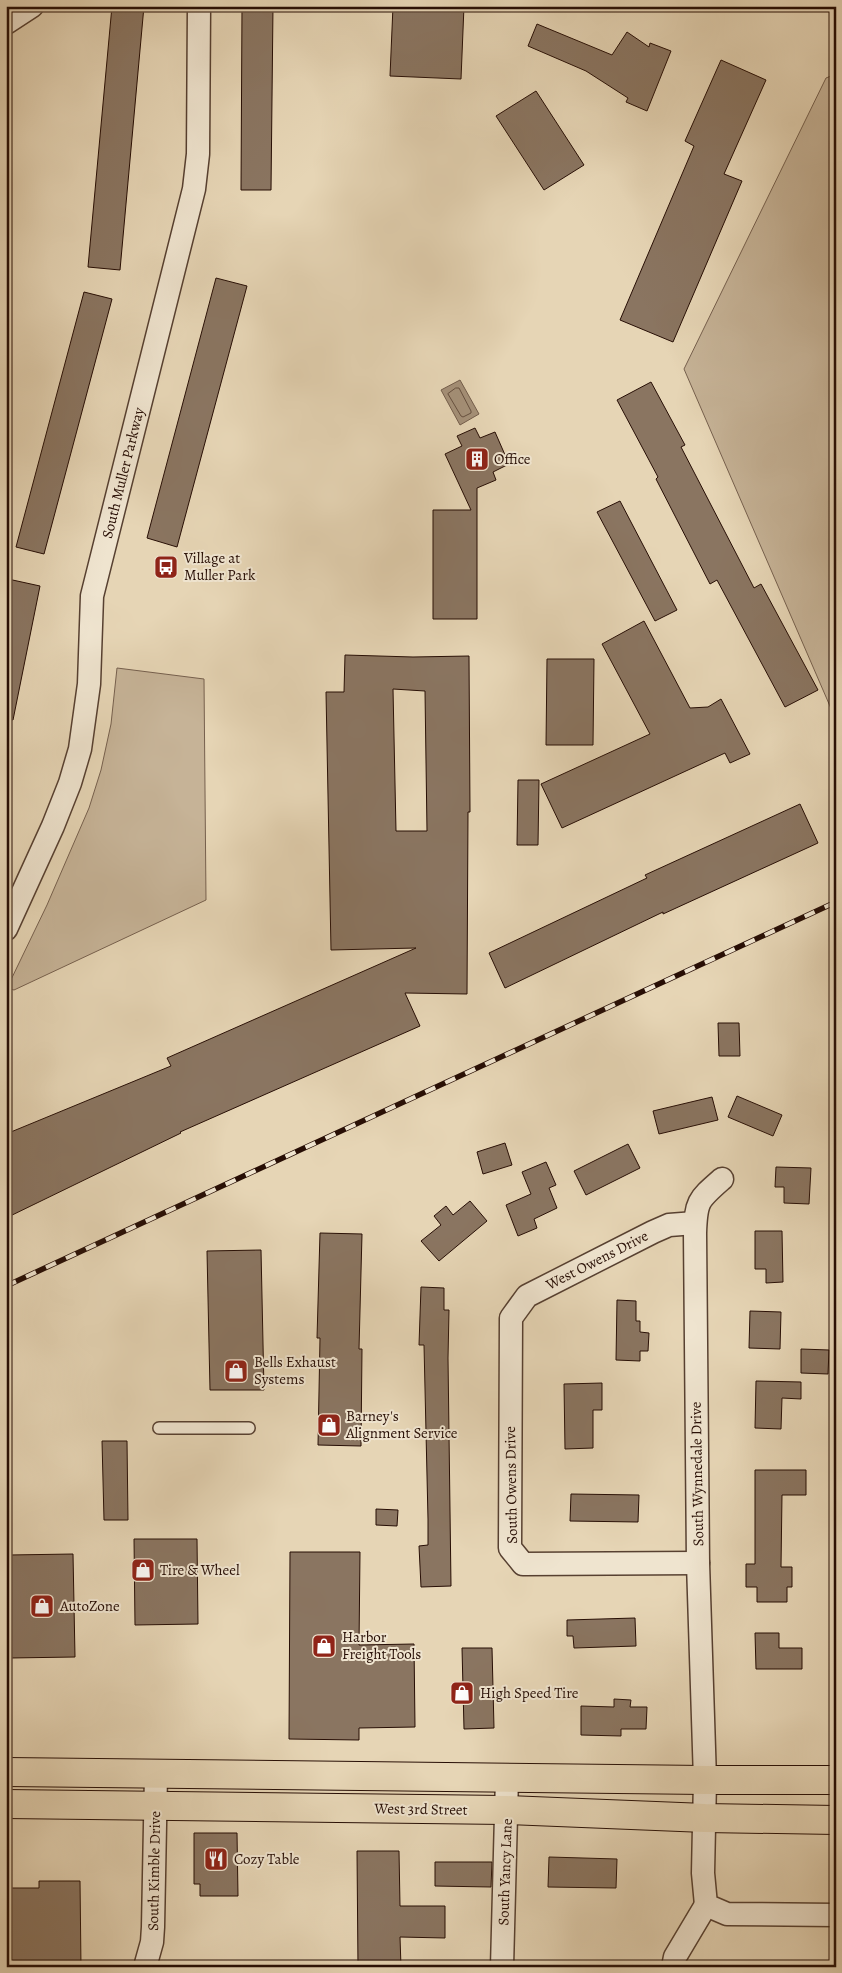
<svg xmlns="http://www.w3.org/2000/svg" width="842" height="1973" font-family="Alegreya,serif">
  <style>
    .green { fill: #c6b397; stroke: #76604e }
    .water { fill: #a59179; stroke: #735d4b }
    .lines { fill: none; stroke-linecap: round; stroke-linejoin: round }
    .shore { stroke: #66503f; stroke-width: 1 }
    .building { fill: #8a7561; stroke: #270e05; fill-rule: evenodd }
    .service-casing { stroke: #574031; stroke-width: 14 }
    .minor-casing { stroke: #574031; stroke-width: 25 }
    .primary-casing { stroke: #270e05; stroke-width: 30 }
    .service { stroke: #efe4cf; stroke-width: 11 }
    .minor { stroke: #efe4cf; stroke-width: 22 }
    .primary { stroke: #e6d5b5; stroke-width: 28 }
    .rail-casing { stroke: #270e05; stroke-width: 5.5 }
    .rail { stroke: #efe4cf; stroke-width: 4; stroke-dasharray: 11; stroke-linecap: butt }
    .labels { text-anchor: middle; stroke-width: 4; stroke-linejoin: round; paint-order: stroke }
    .poi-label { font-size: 15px; fill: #270e05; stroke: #efe4cf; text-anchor: start }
    .street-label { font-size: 15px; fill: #270e05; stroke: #efe4cf }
  </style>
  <rect width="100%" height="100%" fill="#e6d5b5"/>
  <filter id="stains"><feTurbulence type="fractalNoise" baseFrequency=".004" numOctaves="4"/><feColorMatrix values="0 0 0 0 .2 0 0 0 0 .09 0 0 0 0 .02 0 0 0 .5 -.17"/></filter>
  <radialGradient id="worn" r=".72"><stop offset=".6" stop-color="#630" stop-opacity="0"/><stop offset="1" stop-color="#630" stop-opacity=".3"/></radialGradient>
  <g class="green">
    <path d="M836 74V720L684 369 826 78Z"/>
    <path d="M117 668 204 679 206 900 14 990 7 988 47 905 89 808 101 770 111 724Z"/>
  </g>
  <path class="water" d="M460 380 479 414 460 425 441 390Z"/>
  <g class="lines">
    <path class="shore" d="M456 388H459L471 411V413L463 417 461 416 448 394Z"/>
  </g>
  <g class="building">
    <path d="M112 6H144L120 270 88 267Z"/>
    <path d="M242 6H273L271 190H241Z"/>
    <path d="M393 6H464L461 79 390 76Z"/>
    <path d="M537 24 612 55 627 32 649 47 650 43 671 51 647 111 626 102 628 98 586 71 528 46Z"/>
    <path d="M721 60 766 80 724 174 742 181 673 342 620 320 694 146 685 141Z"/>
    <path d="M536 91 584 165 544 190 496 116Z"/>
    <path d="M216 278 247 286 177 547 147 538Z"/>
    <path d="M84 292 112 299 44 554 16 547Z"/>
    <path d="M651 382 685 445 681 447 754 588 761 584 818 690 785 707 717 580 710 584 656 479 658 477 617 400Z"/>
    <path d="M475 428 480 438 495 432 509 464 493 472 496 480 477 488V619H433V510H471L445 454 462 446 457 436Z"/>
    <path d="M620 501 677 610 655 621 597 512Z"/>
    <path d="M8 579 40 586 13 720 6 719V588Z"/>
    <path d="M644 621 690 708 708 707 721 699 750 754 730 763 725 753 562 828 541 784 650 734 602 644Z"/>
    <path d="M345 655 413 657 469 656 470 812H468L467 994 405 993 420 1026 180 1132 181 1133 6 1218V1134L171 1066 167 1058 416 948 331 950 326 692H344ZM393 689 425 691 427 831H396Z"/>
    <path d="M547 659H594L593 745H546Z"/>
    <path d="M518 780H539L538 845H517Z"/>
    <path d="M800 804 818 843 663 914V912L505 988 489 953 647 878 645 875Z"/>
    <path d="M718 1023H739L740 1056H719Z"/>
    <path d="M737 1096 782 1115 773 1136 728 1117Z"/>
    <path d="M712 1097 718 1120 659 1134 653 1111Z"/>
    <path d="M505 1143 512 1165 483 1174 477 1152Z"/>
    <path d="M628 1144 640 1168 586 1195 574 1171Z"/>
    <path d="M546 1162 556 1185 549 1188 557 1208 534 1219 537 1228 518 1236 506 1205 531 1194 522 1172Z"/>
    <path d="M776 1167 811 1168 809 1204 784 1203V1187H775Z"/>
    <path d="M470 1201 487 1221 439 1261 421 1241 441 1225 434 1216 446 1206 453 1215Z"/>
    <path d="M755 1231H782L783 1282 766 1283V1269H755Z"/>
    <path d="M320 1233 362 1234 359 1349H362L361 1446 318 1445 320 1338H317Z"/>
    <path d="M261 1250 264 1390H210L207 1251Z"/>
    <path d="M421 1287 444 1288V1310H449L448 1358 451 1586 421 1587 419 1546 428 1545V1519L424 1345H419Z"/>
    <path d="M617 1300 636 1301V1321H640V1332L649 1333 648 1351H640V1361L616 1360Z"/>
    <path d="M750 1311 781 1312 780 1349 749 1348Z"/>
    <path d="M801 1349 829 1350 828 1374 801 1373Z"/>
    <path d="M756 1381 801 1382V1399L782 1398 781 1429 755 1428Z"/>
    <path d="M602 1383V1410H593V1448L565 1449 564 1384Z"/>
    <path d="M102 1441H127L128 1520H104Z"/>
    <path d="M755 1470H806V1495H782L781 1567H792V1587H787V1602H757V1587H746V1564H755Z"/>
    <path d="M571 1494 639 1495 638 1522 570 1521Z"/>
    <path d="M376 1509 398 1510 397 1526 376 1525Z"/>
    <path d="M134 1539H197L198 1624 135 1625Z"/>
    <path d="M290 1552H360L359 1645 414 1644 415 1727 359 1728V1740L289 1739Z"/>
    <path d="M73 1554 75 1657 10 1658 9 1555Z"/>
    <path d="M635 1618 636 1646 574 1648 573 1636H567V1620Z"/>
    <path d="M755 1633H779V1648H802V1669H756Z"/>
    <path d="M462 1648H492L494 1728 464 1729Z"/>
    <path d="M614 1699 631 1700 630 1707H647L646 1729H621V1736L581 1735V1706L614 1707Z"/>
    <path d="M194 1833H237L238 1896H200V1884H194Z"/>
    <path d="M357 1851H399L400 1906H445V1938L400 1937 401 1967H358Z"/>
    <path d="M549 1857 617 1859 616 1888 548 1887Z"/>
    <path d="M435 1862H492L491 1887 435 1886Z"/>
    <path d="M39 1881H80L81 1967H6V1888H39Z"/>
  </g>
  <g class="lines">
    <g class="service-casing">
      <path id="service" d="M159 1428H249"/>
    </g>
    <g class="minor-casing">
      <g id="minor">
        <path d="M6 23 32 6"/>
        <path d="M6 929 53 826 70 783 80 749 89 684 92 596 194 189 198 154 199 6"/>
        <path d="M722 1179C698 1200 696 1201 695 1233L698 1563 705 1780 703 1873 706 1905 727 1914 836 1915"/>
        <path d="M695 1223 669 1225 653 1232 527 1296 511 1318 510 1548 523 1564 698 1563"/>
        <path d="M145 1967 152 1942 153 1927 156 1774"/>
        <path d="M502 1967 507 1777"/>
        <path d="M673 1967 675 1957 706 1905"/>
      </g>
    </g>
    <g class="primary-casing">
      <g id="primary">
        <path d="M6 1772 705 1780H836"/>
        <path d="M6 1804 506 1810 705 1818 836 1820"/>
      </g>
    </g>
    <use href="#service" class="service"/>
    <use href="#minor" class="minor"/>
    <use href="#primary" class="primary"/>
    <g class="rail-casing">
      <path id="rail" d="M6 1286 836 902"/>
    </g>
    <use href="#rail" class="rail"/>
  </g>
  <defs>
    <g id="building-square" transform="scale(1.25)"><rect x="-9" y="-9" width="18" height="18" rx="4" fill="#8f2418" stroke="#efe4cf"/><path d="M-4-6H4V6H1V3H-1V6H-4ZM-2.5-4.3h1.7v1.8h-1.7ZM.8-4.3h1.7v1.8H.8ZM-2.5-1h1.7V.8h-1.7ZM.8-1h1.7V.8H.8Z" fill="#fff"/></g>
    <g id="bus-square" transform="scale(1.25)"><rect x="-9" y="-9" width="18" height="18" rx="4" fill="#8f2418" stroke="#efe4cf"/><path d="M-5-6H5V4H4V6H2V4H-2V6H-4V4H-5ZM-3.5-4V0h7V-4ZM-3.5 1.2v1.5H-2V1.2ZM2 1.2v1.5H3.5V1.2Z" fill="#fff"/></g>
    <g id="shop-square" transform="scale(1.25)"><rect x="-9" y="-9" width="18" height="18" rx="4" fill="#8f2418" stroke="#efe4cf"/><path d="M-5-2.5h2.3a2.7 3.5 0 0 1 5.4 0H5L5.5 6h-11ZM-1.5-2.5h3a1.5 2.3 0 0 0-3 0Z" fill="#fff"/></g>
    <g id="restaurant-square" transform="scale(1.25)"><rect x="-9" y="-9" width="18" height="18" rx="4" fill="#8f2418" stroke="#efe4cf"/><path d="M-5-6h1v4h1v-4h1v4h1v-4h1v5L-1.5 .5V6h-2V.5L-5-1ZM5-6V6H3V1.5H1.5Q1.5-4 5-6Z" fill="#fff"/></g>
  </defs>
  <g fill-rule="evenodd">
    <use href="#building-square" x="477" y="459"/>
    <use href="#bus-square" x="166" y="567"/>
    <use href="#shop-square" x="236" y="1371"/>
    <use href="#shop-square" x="329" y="1425"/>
    <use href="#shop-square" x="143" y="1570"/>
    <use href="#shop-square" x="42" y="1606"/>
    <use href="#shop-square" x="324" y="1646"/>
    <use href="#shop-square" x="462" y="1693"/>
    <use href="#restaurant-square" x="216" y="1859"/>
  </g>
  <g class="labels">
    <g class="poi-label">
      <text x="494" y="464">Office</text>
      <text x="184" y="563">Village at<tspan x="184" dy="17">Muller Park</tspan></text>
      <text x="254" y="1367">Bells Exhaust<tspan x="254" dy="17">Systems</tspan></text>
      <text x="346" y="1421">Barney's<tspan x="346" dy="17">Alignment Service</tspan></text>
      <text x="160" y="1575">Tire &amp; Wheel</text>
      <text x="60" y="1611">AutoZone</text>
      <text x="342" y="1642">Harbor<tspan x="342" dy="17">Freight Tools</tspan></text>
      <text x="480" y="1698">High Speed Tire</text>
      <text x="234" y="1864">Cozy Table</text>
    </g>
    <g class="street-label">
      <text transform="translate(123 473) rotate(-76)" y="5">South Muller Parkway</text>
      <text transform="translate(597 1260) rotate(-27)" y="5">West Owens Drive</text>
      <text transform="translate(697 1474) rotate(-91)" y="5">South Wynnedale Drive</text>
      <text transform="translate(511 1485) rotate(-91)" y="5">South Owens Drive</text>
      <text transform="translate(421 1809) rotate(1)" y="5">West 3rd Street</text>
      <text transform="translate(154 1871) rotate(-89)" y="5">South Kimble Drive</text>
      <text transform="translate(505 1872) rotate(-88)" y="5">South Yancy Lane</text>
    </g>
  </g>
  <rect width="842" height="1973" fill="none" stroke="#e6d5b5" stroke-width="25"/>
  <rect x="8" y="8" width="827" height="1958" fill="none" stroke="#270e05" stroke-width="2.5"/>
  <rect x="12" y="12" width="817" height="1948" fill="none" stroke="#270e05"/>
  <rect width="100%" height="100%" filter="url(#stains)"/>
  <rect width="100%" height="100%" fill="url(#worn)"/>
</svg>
